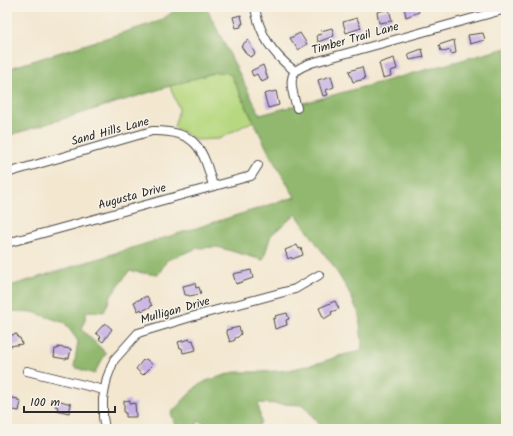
<svg xmlns="http://www.w3.org/2000/svg" width="513" height="436" font-family="Kalam,sans-serif">
  <style>
    .green { fill: #b7d880; stroke: #718256 }
    .forest { fill: #91b86e; stroke: #5e724c }
    .building { fill: #c6afe4 }
    .lines { fill: none; stroke-linecap: round; stroke-linejoin: round }
    .minor-casing { stroke: #494744; stroke-width: 10 }
    .minor { stroke: #fff; stroke-width: 8 }
    .labels { text-anchor: middle; stroke-width: 3; stroke-linejoin: round; paint-order: stroke }
    .street-label { font-size: 12px; fill: #2b2b2b; stroke: #f7f3e8 }
  </style>
  <rect width="100%" height="100%" fill="#f7f3e8"/>
  <filter id="ink" filterUnits="userSpaceOnUse"><feTurbulence type="fractalNoise" baseFrequency=".025" numOctaves="2"/><feDisplacementMap in="SourceGraphic" scale="8" xChannelSelector="R" yChannelSelector="G"/><feConvolveMatrix kernelMatrix="1 2 1 2 8 2 1 2 1" color-interpolation-filters="sRGB"/></filter>
  <filter id="wash" filterUnits="userSpaceOnUse"><feTurbulence type="fractalNoise" baseFrequency=".012" numOctaves="4" result="noise"/><feDisplacementMap in="SourceGraphic" scale="16" xChannelSelector="R" yChannelSelector="G"/><feGaussianBlur stdDeviation="0.9" result="paint"/><feColorMatrix in="noise" values="0 0 0 0 0 0 0 0 0 0 0 0 0 0 0 0 0 1.4 0 .05"/><feComposite in="paint" operator="in"/></filter>
  <g filter="url(#wash)">
    <rect width="100%" height="100%" fill="#f3e7d0"/>
    <path class="green" d="M216 72H225L231 75 253 121 219 139 196 140 174 127 179 109 170 86Z"/>
    <path class="forest" d="M184 7H206L260 115 506 48V429H351L346 427 345 429H320V425L303 405 258 403 261 422 256 429H211L207 424 198 421 196 429H177L171 413 196 387 206 381 235 372H262L289 370 322 362 339 356 361 351 362 343 359 314 348 290 332 264 319 247 296 214 271 235 263 260 217 247 198 248 167 260 158 275 129 271 111 296 104 312 87 311 82 330 106 353 94 374 74 367 78 341 65 323 33 312 7 311V287L295 197 271 157 231 75 225 72H216L7 136V69L160 21 174 11Z"/>
    <g id="blocks">
      <g class="building">
        <path d="M404 7H418L419 12 406 17Z"/>
        <path d="M389 9 392 21 379 23 377 12Z"/>
        <path d="M241 15 243 24H241V27L236 28 233 17Z"/>
        <path d="M357 18 361 28 346 33 343 22Z"/>
        <path d="M332 28 334 36 318 42 317 35 322 34 321 31Z"/>
        <path d="M300 33 307 44 298 50 290 38Z"/>
        <path d="M483 33 485 40 470 44 468 35Z"/>
        <path d="M248 40 255 54 250 57 248 55H247L241 46 243 45V44Z"/>
        <path d="M454 40 456 53 451 54 450 50 444 52 443 50 441 51 439 45Z"/>
        <path d="M422 49 424 57 410 60 408 54Z"/>
        <path d="M394 58 397 69 390 71 391 76 383 78 379 63Z"/>
        <path d="M263 65 268 79 262 82 261 79 260 80 257 74 253 76 251 71Z"/>
        <path d="M362 67 365 79 353 82 349 71Z"/>
        <path d="M331 76 334 87 326 90 328 95 323 96 318 80Z"/>
        <path d="M276 91 279 105 268 108 264 94Z"/>
        <path d="M297 245 299 249 301 248 303 255 292 259 291 257 288 259 285 250Z"/>
        <path d="M251 270 253 278 236 284 233 274Z"/>
        <path d="M195 283 196 288 199 287 201 294 189 296 188 295H185L183 286Z"/>
        <path d="M147 296 152 306 142 311 141 309 138 311 134 302Z"/>
        <path d="M335 301 339 309 331 312 332 314 324 319 319 308Z"/>
        <path d="M287 313 289 319 286 320 287 325 275 329 273 319 276 318 275 316Z"/>
        <path d="M105 323 112 329 103 342 99 339 101 337 96 333Z"/>
        <path d="M239 327 241 334 238 337 235 338V340L230 342 226 330Z"/>
        <path d="M17 334 18 338H20L22 344 10 346 9 345H7V336Z"/>
        <path d="M190 339V341L193 340 196 350 183 353 182 348H180L178 342Z"/>
        <path d="M58 347 71 349 69 358H66V359L54 357 55 349H58Z"/>
        <path d="M146 359 153 365 143 375 136 369 143 360 144 361Z"/>
        <path d="M7 397 18 399V401L21 402 19 411 7 409Z"/>
        <path d="M57 400 71 404 69 413 57 410 58 407 55 406Z"/>
        <path d="M130 400V404L135 403 136 417H126V413H124V401Z"/>
      </g>
    </g>
  </g>
  <g filter="url(#ink)">
    <use href="#blocks" fill-opacity="0" stroke="#494744" stroke-width="1"/>
    <g class="lines">
      <g class="minor-casing">
        <g id="minor">
          <path d="M255 7C259 34 273 55 295 71"/>
          <path d="M297 108C294 98 287 78 296 71 300 67 306 65 311 63L506 9"/>
          <path d="M7 173 152 131C196 130 203 148 213 186"/>
          <path d="M7 243 251 176 258 165"/>
          <path d="M27 371 104 390"/>
          <path d="M105 429 103 417V399L107 378 114 360 138 333 191 317 295 289 319 275"/>
        </g>
      </g>
      <use href="#minor" class="minor"/>
    </g>
  </g>
  <g class="labels">
    <g class="street-label">
      <text transform="translate(355 38) rotate(-16)" y="4">Timber Trail Lane</text>
      <text transform="translate(110 131) rotate(-15)" y="4">Sand Hills Lane</text>
      <text transform="translate(132 196) rotate(-15)" y="4">Augusta Drive</text>
      <text transform="translate(175 310) rotate(-16)" y="4">Mulligan Drive</text>
    </g>
  </g>
  <rect width="513" height="436" fill="none" stroke="#f7f3e8" stroke-width="24"/>
  <path d="M24 406v6h91v-6" fill="none" stroke="#2b2b2b" stroke-width="2"/>
  <text x="30" y="406" font-size="12" fill="#2b2b2b" stroke="#f7f3e8" stroke-width="3" paint-order="stroke">100 m</text>
</svg>
